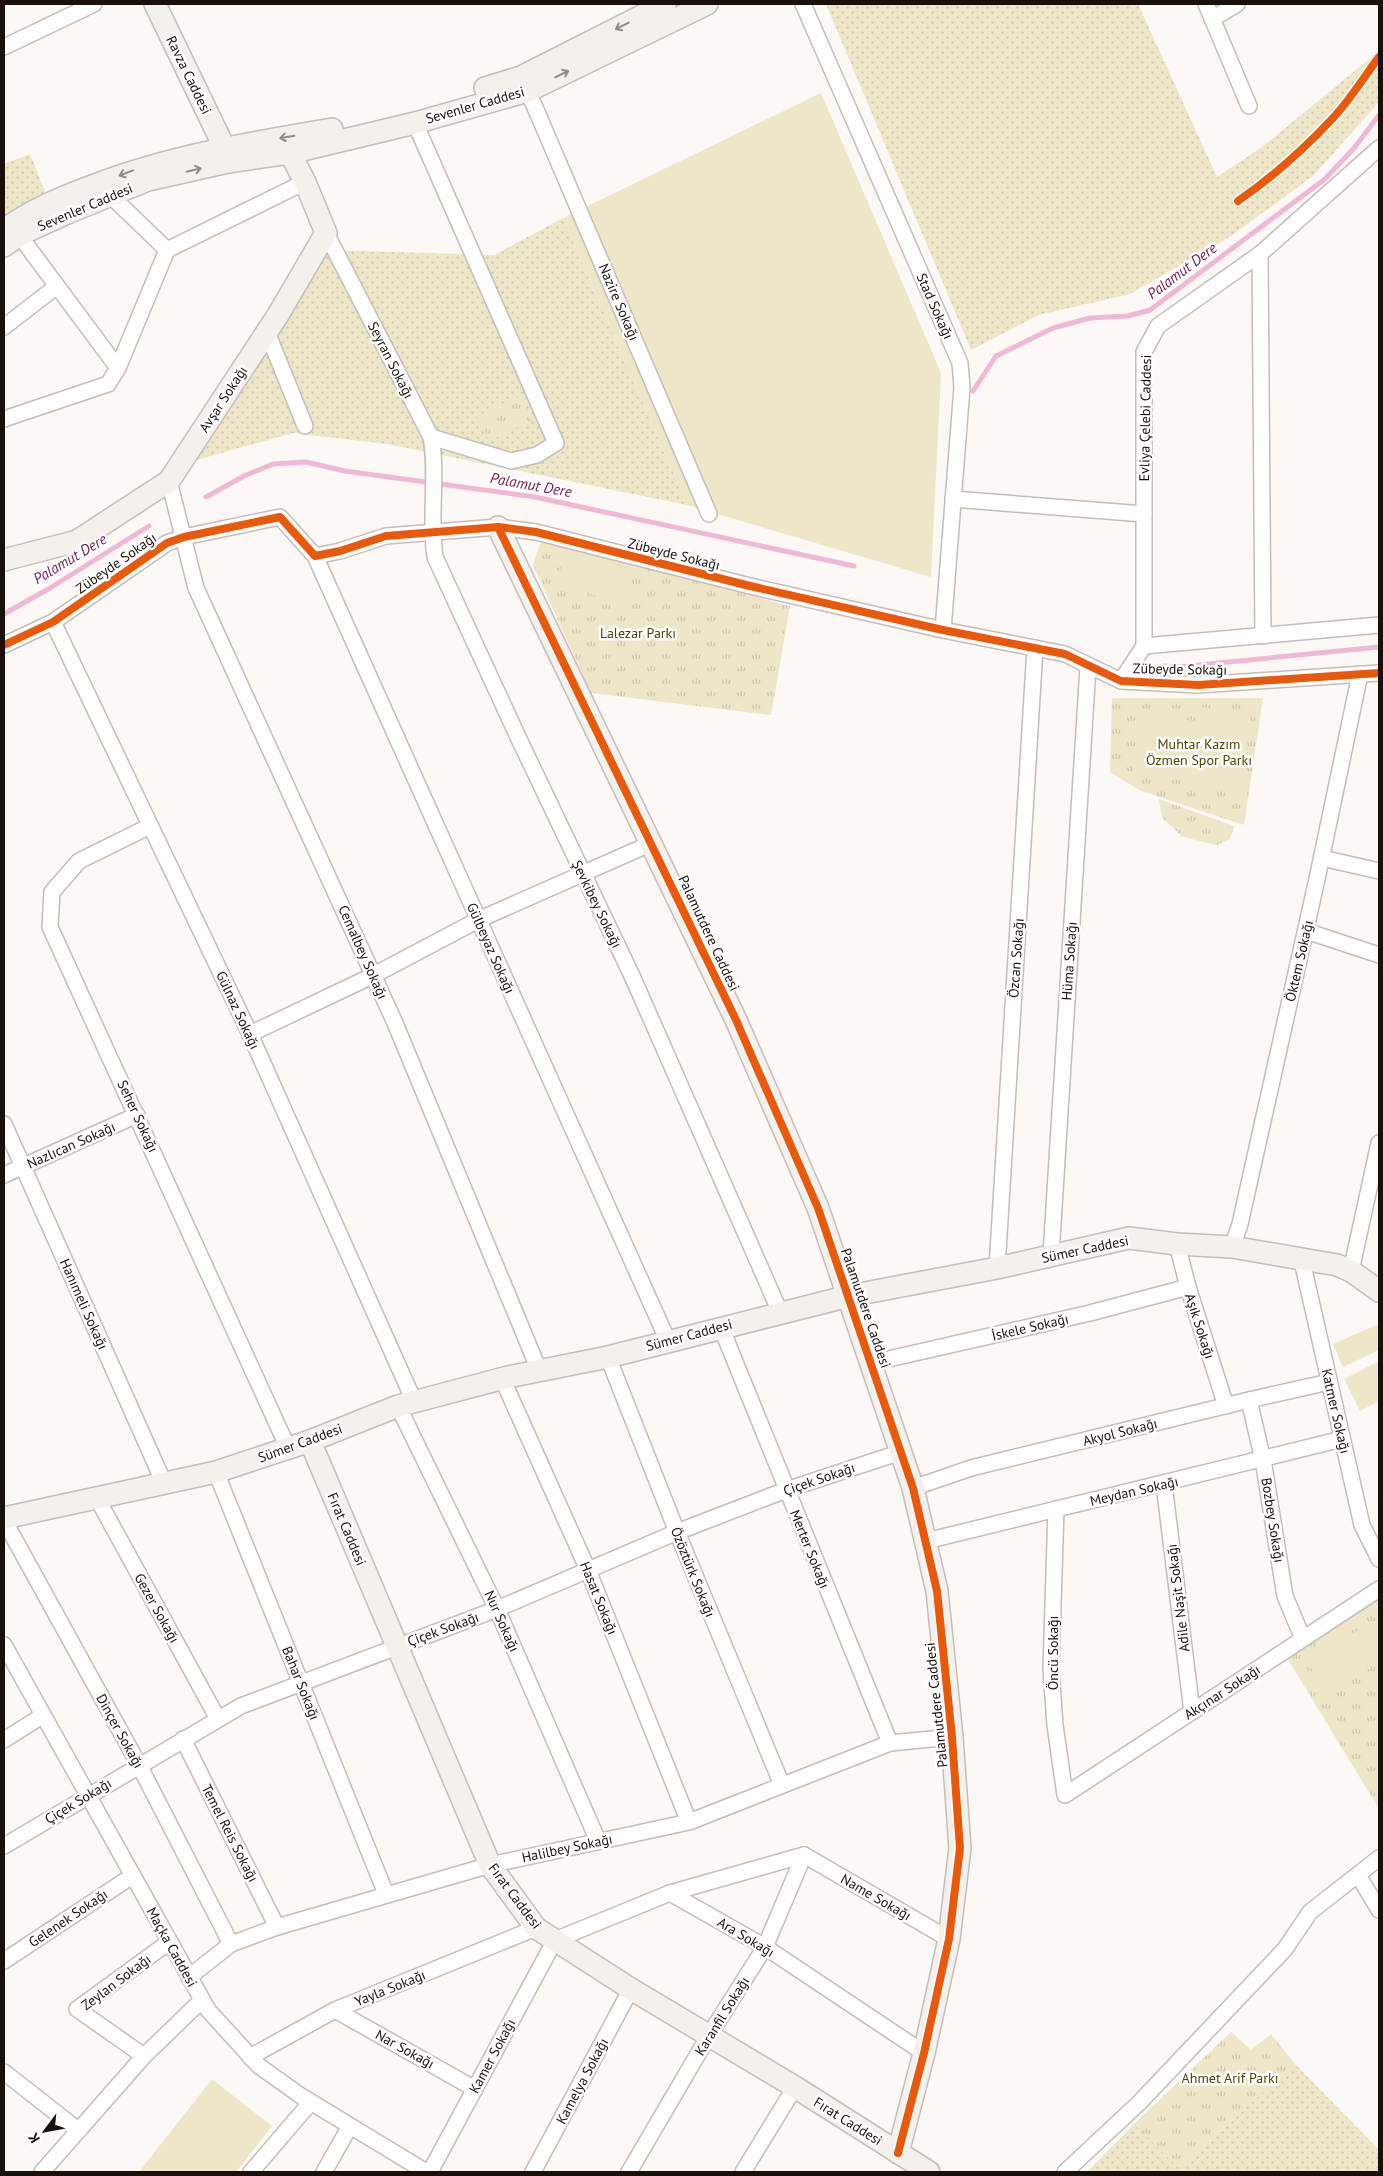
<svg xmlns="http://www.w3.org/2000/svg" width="1383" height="2176" font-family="'PT Sans',sans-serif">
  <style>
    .grass { fill: url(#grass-dots) }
    .park { fill: url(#park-tufts) }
    .pitch { fill: #ede6c8 }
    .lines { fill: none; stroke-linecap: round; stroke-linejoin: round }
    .stream { stroke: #efb9d6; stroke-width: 5 }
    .street-casing { stroke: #c4bdba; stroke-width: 18 }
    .secondary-casing { stroke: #c4bdba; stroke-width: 24 }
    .street { stroke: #fffefe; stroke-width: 15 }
    .secondary { stroke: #f4f0eb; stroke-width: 21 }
    .cycleway-casing { stroke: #fff; stroke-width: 11 }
    .cycleway { stroke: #e8590c; stroke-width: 8 }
    .oneway { stroke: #928b86 }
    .labels { text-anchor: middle; stroke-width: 5; stroke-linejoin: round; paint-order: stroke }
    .street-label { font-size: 14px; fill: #1a100b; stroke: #fff }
    .park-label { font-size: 14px; fill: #4f4500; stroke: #fff }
    .water-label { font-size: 15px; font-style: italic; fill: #701953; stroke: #fff }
  </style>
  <defs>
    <pattern id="grass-dots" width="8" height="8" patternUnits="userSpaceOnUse" patternTransform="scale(1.25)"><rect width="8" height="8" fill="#ede6c8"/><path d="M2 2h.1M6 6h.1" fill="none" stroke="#cbc4aa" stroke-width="1.8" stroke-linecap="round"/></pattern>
    <pattern id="park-tufts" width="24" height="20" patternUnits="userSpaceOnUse" patternTransform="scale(1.25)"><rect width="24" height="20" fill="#ede6c8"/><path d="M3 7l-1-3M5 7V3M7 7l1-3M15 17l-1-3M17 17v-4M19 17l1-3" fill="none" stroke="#cbc4aa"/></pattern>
  </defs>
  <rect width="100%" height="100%" fill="#fcf8f6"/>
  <g class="grass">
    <path d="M826 4H1138L1217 177 1262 147 1379 51V102L1313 176 1231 236 1130 294 1039 315 971 350Z"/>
    <path d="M30 154 45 192 4 217V164Z"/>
    <path d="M563 218 687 505 387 444 293 433 193 461 326 250 494 255Z"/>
    <path d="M1295 2064 1379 2150V2172H1087L1134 2124 1179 2167Z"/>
  </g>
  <g class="park">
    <path d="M521 396 532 421 489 441 477 416Z"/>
    <path d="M547 541 790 606 771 715 591 693 533 565 540 544Z"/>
    <path d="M1112 698H1263L1244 825 1141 791 1110 772Z"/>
    <path d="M1159 799 1234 826 1230 839 1217 845 1183 837 1162 818Z"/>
    <path d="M1379 1588V1809L1281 1648Z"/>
    <path d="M1231 2032 1251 2050 1271 2034 1295 2064 1178 2168 1134 2124Z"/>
  </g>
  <g class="pitch">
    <path d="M821 93 941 373 931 577 687 505 563 218Z"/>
    <path d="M566 551 634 571 625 604 557 584Z"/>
    <path d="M1203 707 1251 715 1240 789 1132 773 1142 713 1201 722Z"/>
    <path d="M1379 1324V1350L1343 1367 1333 1344Z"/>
    <path d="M1379 1361V1401L1360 1411 1344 1379Z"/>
    <path d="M1365 1626 1379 1649V1662L1327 1694 1307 1661Z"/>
    <path d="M212 2079 272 2126 236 2172H139Z"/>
  </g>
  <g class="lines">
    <g class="stream">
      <path d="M973 391 996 356 1053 328 1090 318 1128 316 1150 310 1325 179 1355 147 1379 115"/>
      <path d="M206 497 244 476 273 464 306 462 345 471 535 497 854 566"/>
      <path d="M4 614 50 588 149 526"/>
      <path d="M1164 666 1178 667 1379 647"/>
    </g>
    <g class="street-casing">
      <g id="street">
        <path d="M803 4 960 363 962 387 943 630"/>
        <path d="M1206 4 1249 106"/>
        <path d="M1212 19 1237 4"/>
        <path d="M4 47 94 4"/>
        <path d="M528 91 709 514"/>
        <path d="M415 123 556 443 537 455 511 461 431 437"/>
        <path d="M110 195 167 250"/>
        <path d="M326 233 431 437C438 476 429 517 435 557L518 737 633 978 780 1312"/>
        <path d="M19 235 118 368"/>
        <path d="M1260 254 1263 636"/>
        <path d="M4 327 57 286"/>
        <path d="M267 332 305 426"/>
        <path d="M4 419 108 384 118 368 167 250 305 182"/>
        <path d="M169 481 196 588 395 1023 539 1370"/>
        <path d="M953 499 1144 514"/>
        <path d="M315 556 668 1341"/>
        <path d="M53 622 250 1034 414 1401"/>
        <path d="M4 645 53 622 167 543 184 537 280 517 315 556 340 551 386 536 498 527 536 532 750 586 943 630 1065 654 1121 681 1198 685 1379 673"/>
        <path d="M1144 646V352L1158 326 1260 254 1379 148"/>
        <path d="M1144 646 1379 625"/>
        <path d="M1121 681 1144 646"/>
        <path d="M150 826 79 861 52 892 50 927 288 1448"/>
        <path d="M1322 858 1379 871"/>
        <path d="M1306 931 1379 955"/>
        <path d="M250 1034 374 975 478 920 652 843"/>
        <path d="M4 1124 164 1483"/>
        <path d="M4 1175 137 1115"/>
        <path d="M1177 1244 1188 1287 1226 1406"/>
        <path d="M1232 1247 1240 1224 1317 879 1360 674"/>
        <path d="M1051 1255 1088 667"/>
        <path d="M1302 1261 1362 1525 1379 1559"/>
        <path d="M997 1268 1035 648"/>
        <path d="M1351 1271 1379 1143"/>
        <path d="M721 1327 890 1743"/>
        <path d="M608 1357 677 1532 782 1785"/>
        <path d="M871 1363 1090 1313 1188 1287"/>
        <path d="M502 1378 588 1570 689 1822"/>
        <path d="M1249 1400 1263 1460 1285 1596 1303 1639"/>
        <path d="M398 1406 497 1609 598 1841"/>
        <path d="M216 1472 386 1894"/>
        <path d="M1164 1484 1192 1712"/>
        <path d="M913 1488 971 1468 1249 1400 1329 1382"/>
        <path d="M97 1498 218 1719"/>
        <path d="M1056 1509 1051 1670 1055 1725 1065 1795 1379 1589"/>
        <path d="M4 1520 139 1765 231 1944"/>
        <path d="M926 1541 1342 1439"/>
        <path d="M4 1645 208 2010 259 2066 301 2096 426 2172"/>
        <path d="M183 1739 277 1927"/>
        <path d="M4 1740 42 1716"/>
        <path d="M4 1846 241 1706 497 1609 677 1532 786 1490 901 1452"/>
        <path d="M804 1855 949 1939"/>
        <path d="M1358 1875 1379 1910"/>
        <path d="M670 1893 804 1855"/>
        <path d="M4 1961 132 1876"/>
        <path d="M189 1977 231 1944 277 1927 490 1865 689 1822 890 1743 952 1737"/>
        <path d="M335 2010 475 2089"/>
        <path d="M144 2056 77 2009 169 1942"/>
        <path d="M250 2057 335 2010 536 1928"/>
        <path d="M4 2072 78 2130"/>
        <path d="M42 2172 144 2056 202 2000"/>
        <path d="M251 2172 311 2102"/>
        <path d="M324 2172 350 2126"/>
        <path d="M430 2172 555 1940 670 1893 765 1947 924 2053"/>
        <path d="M533 2172 631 1989"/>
        <path d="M629 2172 708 2037 765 1947 804 1855"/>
        <path d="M743 2172 795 2087"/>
        <path d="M1065 2172 1139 2103 1285 1949 1310 1912 1379 1858"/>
      </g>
    </g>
    <g class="secondary-casing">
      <g id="secondary">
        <path d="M155 4 224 147 227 160"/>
        <path d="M485 88 521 77 665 4"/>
        <path d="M4 230C31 210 60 198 92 186 170 156 250 143 332 129"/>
        <path d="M4 246 19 235 65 214 148 180 228 162 290 153 415 123 528 91 707 4"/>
        <path d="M498 527 736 1020 818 1208 913 1488 937 1591 952 1737 960 1848 949 1939 924 2053 898 2153"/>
        <path d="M4 560 77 541 169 481 278 315 326 233 305 182 290 153"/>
        <path d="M310 1441 490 1865 536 1928 631 1989 795 2087 929 2172"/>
        <path d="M4 1518 216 1472 310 1441 398 1406 508 1377 608 1357 849 1296 997 1268 1129 1238 1177 1244 1232 1247 1337 1265 1351 1271 1379 1291"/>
      </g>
    </g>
    <use href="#street" class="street"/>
    <use href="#secondary" class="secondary"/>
    <g class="cycleway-casing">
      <g id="cycleway">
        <path d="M1238 201C1273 177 1304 149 1333 118 1350 100 1364 77 1379 57"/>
        <path d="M498 527 736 1020 818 1208 913 1488 937 1591 952 1737 960 1848 949 1939 924 2053 898 2153"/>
        <path d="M4 645 53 622 167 543 184 537 280 517 315 556 340 551 386 536 498 527 536 532 750 586 943 630 1065 654 1121 681 1198 685 1379 673"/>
      </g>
    </g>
    <use href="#cycleway" class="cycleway"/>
  </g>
  <defs><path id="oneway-shaft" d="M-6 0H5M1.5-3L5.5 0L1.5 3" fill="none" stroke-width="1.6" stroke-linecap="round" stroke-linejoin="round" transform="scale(1.25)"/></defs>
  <g class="oneway">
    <use href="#oneway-shaft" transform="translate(622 26) rotate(153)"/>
    <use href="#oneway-shaft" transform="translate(562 74) rotate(-26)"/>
    <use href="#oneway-shaft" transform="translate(287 137) rotate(171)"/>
    <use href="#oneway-shaft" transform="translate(194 170) rotate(-13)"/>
    <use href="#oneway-shaft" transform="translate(126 173) rotate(159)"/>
  </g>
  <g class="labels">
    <g class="street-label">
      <text transform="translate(189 75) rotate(64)" y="5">Ravza Caddesi</text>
      <text transform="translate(475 105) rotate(-16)" y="5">Sevenler Caddesi</text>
      <text transform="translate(85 207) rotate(-23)" y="5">Sevenler Caddesi</text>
      <text transform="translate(619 302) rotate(67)" y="5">Nazire Sokağı</text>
      <text transform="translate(935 306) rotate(66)" y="5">Stad Sokağı</text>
      <text transform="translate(391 360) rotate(63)" y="5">Seyran Sokağı</text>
      <text transform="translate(223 399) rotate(-57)" y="5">Avşar Sokağı</text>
      <text transform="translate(1145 418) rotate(-89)" y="5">Evliya Çelebi Caddesi</text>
      <text transform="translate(674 554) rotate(14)" y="5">Zübeyde Sokağı</text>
      <text transform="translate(116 563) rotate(-35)" y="5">Zübeyde Sokağı</text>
      <text transform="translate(1180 669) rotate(1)" y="5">Zübeyde Sokağı</text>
      <text transform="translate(597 904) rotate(64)" y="5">Şevkibey Sokağı</text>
      <text transform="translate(709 933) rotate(65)" y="5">Palamutdere Caddesi</text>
      <text transform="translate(491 948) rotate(66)" y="5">Gülbeyaz Sokağı</text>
      <text transform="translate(363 952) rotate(66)" y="5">Cemalbey Sokağı</text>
      <text transform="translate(1016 958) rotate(-86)" y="5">Özcan Sokağı</text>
      <text transform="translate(1069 961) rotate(-86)" y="5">Hüma Sokağı</text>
      <text transform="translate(1299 961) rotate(-77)" y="5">Öktem Sokağı</text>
      <text transform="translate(238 1010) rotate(65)" y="5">Gülnaz Sokağı</text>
      <text transform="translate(138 1116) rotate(65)" y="5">Seher Sokağı</text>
      <text transform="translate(71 1145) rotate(-24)" y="5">Nazlıcan Sokağı</text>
      <text transform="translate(1085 1249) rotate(-12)" y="5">Sümer Caddesi</text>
      <text transform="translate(84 1304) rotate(66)" y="5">Hanımeli Sokağı</text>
      <text transform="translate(866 1308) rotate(71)" y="5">Palamutdere Caddesi</text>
      <text transform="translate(1200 1326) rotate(72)" y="5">Aşık Sokağı</text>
      <text transform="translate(1030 1327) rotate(-13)" y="5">İskele Sokağı</text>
      <text transform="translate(689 1335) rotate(-15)" y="5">Sümer Caddesi</text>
      <text transform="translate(1336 1411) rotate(77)" y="5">Katmer Sokağı</text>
      <text transform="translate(1120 1432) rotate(-14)" y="5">Akyol Sokağı</text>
      <text transform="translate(300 1443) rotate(-20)" y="5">Sümer Caddesi</text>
      <text transform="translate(819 1479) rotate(-19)" y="5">Çiçek Sokağı</text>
      <text transform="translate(1134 1491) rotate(-13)" y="5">Meydan Sokağı</text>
      <text transform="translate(1273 1520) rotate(81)" y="5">Bozbey Sokağı</text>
      <text transform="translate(347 1529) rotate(67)" y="5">Fırat Caddesi</text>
      <text transform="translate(810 1549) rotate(68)" y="5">Merter Sokağı</text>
      <text transform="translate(693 1572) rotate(68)" y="5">Özöztürk Sokağı</text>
      <text transform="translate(599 1598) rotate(68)" y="5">Hasat Sokağı</text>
      <text transform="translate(1178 1598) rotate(-97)" y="5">Adile Naşit Sokağı</text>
      <text transform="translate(157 1608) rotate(61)" y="5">Gezer Sokağı</text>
      <text transform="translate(502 1621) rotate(66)" y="5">Nur Sokağı</text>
      <text transform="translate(443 1629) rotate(-20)" y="5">Çiçek Sokağı</text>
      <text transform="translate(1053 1653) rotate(-90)" y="5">Öncü Sokağı</text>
      <text transform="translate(301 1683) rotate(68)" y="5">Bahar Sokağı</text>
      <text transform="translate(1222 1692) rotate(-33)" y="5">Akçınar Sokağı</text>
      <text transform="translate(936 1705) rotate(-96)" y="5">Palamutdere Caddesi</text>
      <text transform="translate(120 1731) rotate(61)" y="5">Dinçer Sokağı</text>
      <text transform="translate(78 1801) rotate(-31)" y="5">Çiçek Sokağı</text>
      <text transform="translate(230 1833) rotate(63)" y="5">Temel Reis Sokağı</text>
      <text transform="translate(567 1848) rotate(-12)" y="5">Halilbey Sokağı</text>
      <text transform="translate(515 1896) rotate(53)" y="5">Fırat Caddesi</text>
      <text transform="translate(876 1897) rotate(30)" y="5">Name Sokağı</text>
      <text transform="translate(68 1918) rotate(-34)" y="5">Gelenek Sokağı</text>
      <text transform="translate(746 1937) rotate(31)" y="5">Ara Sokağı</text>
      <text transform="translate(172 1947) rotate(61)" y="5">Maçka Caddesi</text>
      <text transform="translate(116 1982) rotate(-37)" y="5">Zeylan Sokağı</text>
      <text transform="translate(390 1988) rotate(-22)" y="5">Yayla Sokağı</text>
      <text transform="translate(722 2016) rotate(-58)" y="5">Karanfil Sokağı</text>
      <text transform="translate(405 2049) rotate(29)" y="5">Nar Sokağı</text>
      <text transform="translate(492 2056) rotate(-62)" y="5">Kamer Sokağı</text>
      <text transform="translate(582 2081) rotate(-62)" y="5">Kamelya Sokağı</text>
      <text transform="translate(848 2121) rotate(32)" y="5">Fırat Caddesi</text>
    </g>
    <g class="park-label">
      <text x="638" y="638">Lalezar Parkı</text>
      <text x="1199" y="749">Muhtar Kazım<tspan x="1199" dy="16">Özmen Spor Parkı</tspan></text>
      <text x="1230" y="2083">Ahmet Arif Parkı</text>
    </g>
    <g class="water-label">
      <text transform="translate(1182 271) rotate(-37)" y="5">Palamut Dere</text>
      <text transform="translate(531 485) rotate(10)" y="5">Palamut Dere</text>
      <text transform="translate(70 559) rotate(-31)" y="5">Palamut Dere</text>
    </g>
  </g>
  <rect width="1383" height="2176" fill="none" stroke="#1a100b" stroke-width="10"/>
  <g transform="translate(45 2131) rotate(238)" stroke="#ffffff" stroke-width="4" paint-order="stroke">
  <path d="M0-4L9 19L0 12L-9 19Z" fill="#1a100b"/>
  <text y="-8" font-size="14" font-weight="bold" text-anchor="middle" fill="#1a100b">K</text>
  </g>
</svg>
